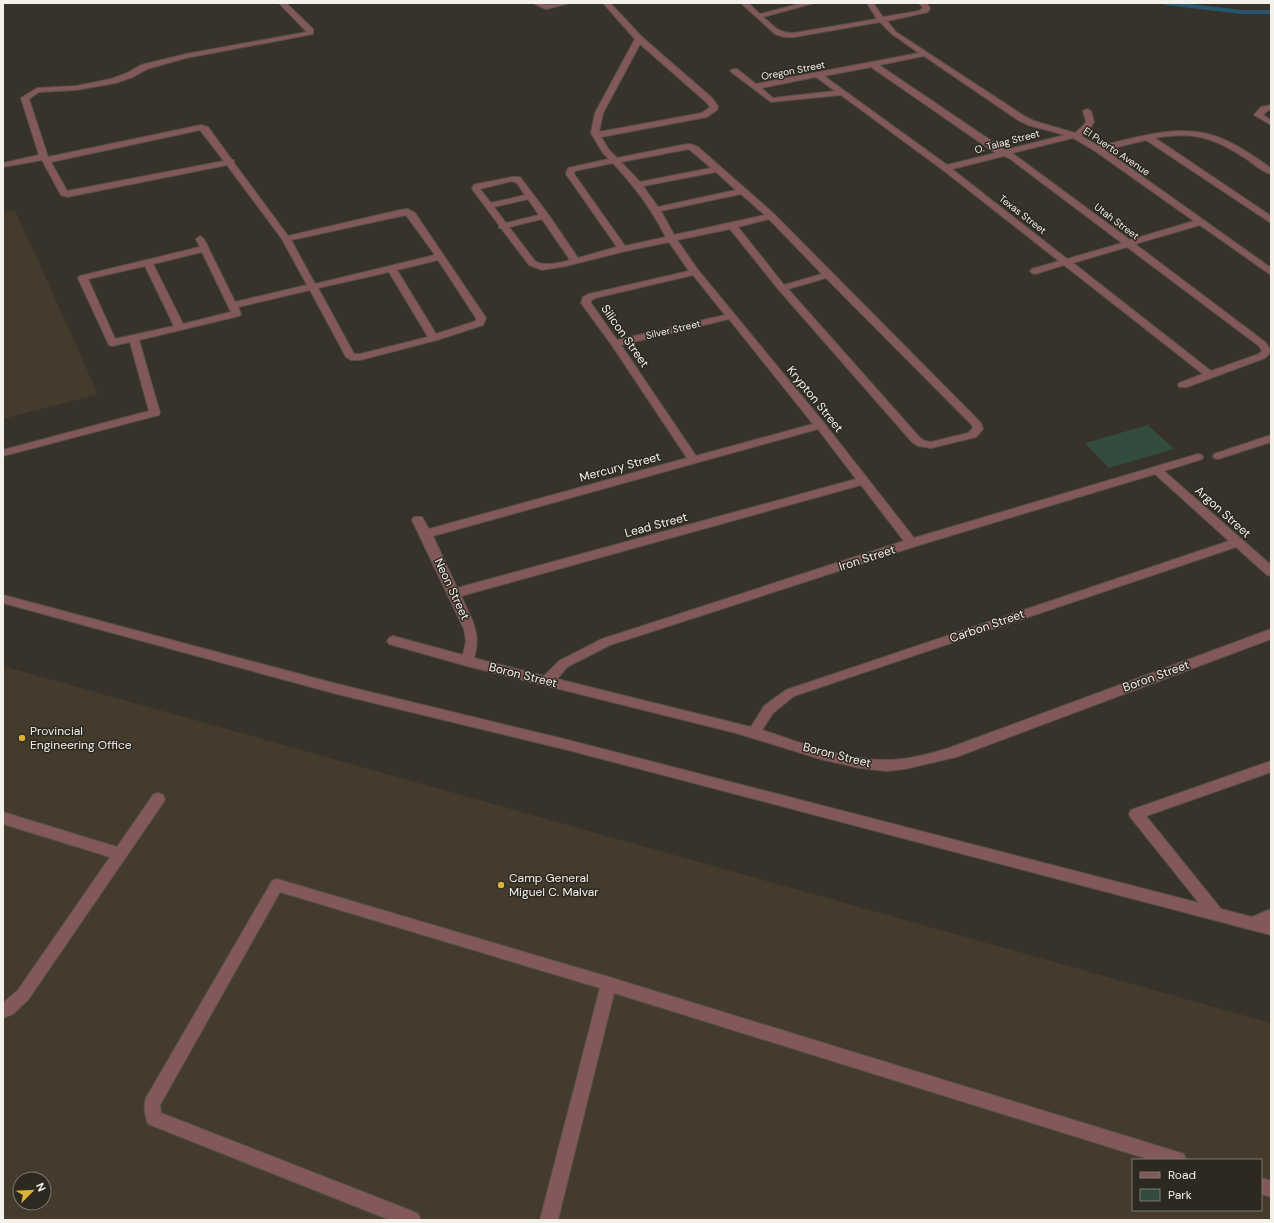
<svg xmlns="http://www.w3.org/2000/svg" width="1274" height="1223" font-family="'DM Sans',sans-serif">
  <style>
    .built { fill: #443b2d; fill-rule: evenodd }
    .green { fill: #334c3d }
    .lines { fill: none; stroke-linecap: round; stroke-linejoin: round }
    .stream { stroke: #26566e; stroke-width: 4 }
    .minor-casing { stroke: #555149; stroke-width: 2 }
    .minor { fill: #835858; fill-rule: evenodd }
    .poi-dot { fill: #dab333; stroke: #2d2820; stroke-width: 1.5 }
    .labels { text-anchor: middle; stroke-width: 3; stroke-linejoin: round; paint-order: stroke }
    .far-street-label { font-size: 10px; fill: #f4f1eb; stroke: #2d2820 }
    .street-label { font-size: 12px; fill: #f4f1eb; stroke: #2d2820 }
    .poi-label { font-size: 12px; fill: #f4f1eb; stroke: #2d2820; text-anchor: start }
  </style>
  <rect width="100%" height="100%" fill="#37322a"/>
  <g class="built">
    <path d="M15 210 98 394 3 419V212Z"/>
    <path d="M3 666 1271 1023V1220H3ZM1133 1160H1261V1210H1133ZM20 1179H44V1203H20Z"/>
  </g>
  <path class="green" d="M1148 425 1174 449 1109 468 1085 443Z"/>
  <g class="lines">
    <path class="stream" d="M1166 3 1241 12H1271"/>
    <g class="minor-casing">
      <g id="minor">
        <path d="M279 3H286L313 29V34L186 58 147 69 133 77 116 83 76 90 39 92 29 99 48 157 201 125 208 127 232 160H234V163L288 236 400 210 408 209 415 213 486 318 483 325 437 340 360 360H351L346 357 310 290 238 307 241 314 239 316 139 340 160 413 159 415 3 456V450L149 411 130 342 112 346 109 345 78 278 80 276 200 247 196 239 200 236 204 239 235 302 307 285 282 239 227 165 67 197 61 195 42 160 3 167V163L39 155 21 98 37 88 76 86 111 79 127 73 141 65 186 54 307 32ZM200 130 224 161 67 191 51 162ZM406 215 435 255 315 284 291 240ZM202 252 231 312 183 324 153 264ZM438 260 476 318V321L436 334 397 270ZM145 266 174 326 115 339 88 279ZM389 272 428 337 360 354H354L318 288Z"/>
        <path d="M533 3H542L547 5 570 3 546 9Z"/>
        <path d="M603 3H610L642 37 712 98 718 106 717 110 707 117 601 137 609 150 617 158 682 145 690 144 698 147 774 214 981 423 983 429 976 437 931 448 918 446 912 442 779 290 730 229 677 240 698 270 824 423 914 538 1198 454 1202 455 1203 457 1202 459 1164 471 1271 565V576L1267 575 1236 547 794 696 773 713 762 730C802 743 844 760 886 760 908 760 929 754 949 748L1271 629V639L956 757 905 769 886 771 860 768 824 760 736 733 467 666 389 644 387 641 389 638 393 636 463 655 466 641 464 629 412 520 414 517H422L429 529 687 458 611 344 581 303 583 297 589 294 689 271 669 242 626 251 566 266 542 270 529 265 501 228H499V225L472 189 474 185 477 184 512 177H520L548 214 578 258 617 247 566 174 568 168 609 159 603 153 591 133 595 113 635 39ZM640 44 706 102 710 107 702 113 599 132 603 113ZM689 149 711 168 640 182 621 162ZM613 163C636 188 650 207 666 237L625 246 574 174 575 171 579 170ZM716 172 736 190 658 207 643 186ZM512 181 517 183 525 195 491 203 480 189ZM741 194 765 215 674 235 661 211ZM528 199 539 215 506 223 494 207ZM542 219 570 260C559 263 545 267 535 261L509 227ZM769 219 822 274 784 285 738 227ZM693 275 725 315 617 340 591 303V300L595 298ZM826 278 971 424 973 428 968 433 931 442 925 441 920 438 788 289ZM729 319 813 424 696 456 621 345ZM818 429 856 479 457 588 433 536ZM1155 474 1229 541 786 690 764 706 751 727 557 679 567 667 610 645 916 546ZM861 485 904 541 602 639 559 661 544 676 474 658C482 633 471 618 461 596Z"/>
        <path d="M741 3H748L760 14 803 3H814L763 17C775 27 778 33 794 33L877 19 867 3H873L883 17 919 11 923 8 919 3H926L930 8 928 12 887 21 896 32 1024 116 1034 121 1075 133 1082 127 1086 122 1083 111 1087 109 1091 111 1094 122 1088 131 1081 136 1099 146C1141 137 1186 120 1227 141 1243 148 1257 159 1271 168V174C1262 172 1253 163 1245 158 1213 137 1193 131 1155 138L1271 216V223L1146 140 1105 150 1271 268V275L1200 225 1135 244 1265 342 1271 350V352L1265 358 1187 387H1179L1178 385 1179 383 1203 374 1064 265 1035 274 1032 273 1030 271 1032 269 1059 261 943 170 841 95 771 102 730 71 734 69H737L756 84 919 53 892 34 880 22 794 37H784L775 34ZM924 56 1018 120 1028 125 1065 135 1005 150 879 65ZM871 67 994 152 996 153 947 165 824 76ZM816 77 835 91 773 98 761 88ZM1073 138 1095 151 1194 221 1130 240 1012 153ZM1004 156 1009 158 1122 243 1067 259 952 169ZM1127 247 1259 346 1262 351 1259 354 1211 371 1073 263Z"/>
        <path d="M1271 105V109L1267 111 1263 115 1271 120V125L1254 115 1261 107Z"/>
        <path d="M1271 435V442L1218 459 1214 458 1213 456 1214 454Z"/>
        <path d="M3 595 337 684 568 740 1199 903 1131 818 1129 814 1131 810 1271 761V772L1146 816 1221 909 1252 917 1271 909V935L568 750 337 694 3 603Z"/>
        <path d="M158 793 163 795 165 799 163 803 28 1000 13 1014 3 1018V1003L18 990 110 857 3 824V812L117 847 153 795Z"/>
        <path d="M277 879 609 977 1178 1152 1184 1154 1186 1160H1151L614 993 558 1220H540L600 988 280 892 160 1105 161 1113 412 1211 418 1214 421 1220H390L148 1124C145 1116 143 1107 146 1098L272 881Z"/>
        <path d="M1261 1178 1271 1181V1197L1261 1194Z"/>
      </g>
    </g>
    <use href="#minor" class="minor"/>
  </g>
  <g class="poi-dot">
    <circle cx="22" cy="738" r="4"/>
    <circle cx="501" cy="885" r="4"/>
  </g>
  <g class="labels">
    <g class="far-street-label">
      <text transform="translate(793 70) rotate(-11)" y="4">Oregon Street</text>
      <text transform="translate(1007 141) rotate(-15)" y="4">O. Talag Street</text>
      <text transform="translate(1117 151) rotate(34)" y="4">El Puerto Avenue</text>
      <text transform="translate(1023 214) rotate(38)" y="4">Texas Street</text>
      <text transform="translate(1117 221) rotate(37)" y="4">Utah Street</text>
      <text transform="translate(673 329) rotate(-13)" y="4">Silver Street</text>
    </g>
    <g class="street-label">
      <text transform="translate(625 336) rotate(55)" y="4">Silicon Street</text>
      <text transform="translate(815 399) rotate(51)" y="4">Krypton Street</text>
      <text transform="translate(620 467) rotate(-15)" y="4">Mercury Street</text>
      <text transform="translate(1223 512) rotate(42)" y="4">Argon Street</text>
      <text transform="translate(656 525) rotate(-15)" y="4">Lead Street</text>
      <text transform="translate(867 558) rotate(-18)" y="4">Iron Street</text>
      <text transform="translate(452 589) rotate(65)" y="4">Neon Street</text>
      <text transform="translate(987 626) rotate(-19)" y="4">Carbon Street</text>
      <text transform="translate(523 675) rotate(14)" y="4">Boron Street</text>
      <text transform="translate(1156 676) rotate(-20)" y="4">Boron Street</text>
      <text transform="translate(837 755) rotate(14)" y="4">Boron Street</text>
    </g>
    <g class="poi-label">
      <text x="30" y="735">Provincial<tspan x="30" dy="14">Engineering Office</tspan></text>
      <text x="509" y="882">Camp General<tspan x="509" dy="14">Miguel C. Malvar</tspan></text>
    </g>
  </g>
  <rect width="1274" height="1223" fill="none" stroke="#f4f1eb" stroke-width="8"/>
  <rect x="1132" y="1159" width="130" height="52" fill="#2d2820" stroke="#7d7871"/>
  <rect x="1140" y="1172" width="20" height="6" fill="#835858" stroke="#7d7871"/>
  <text x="1168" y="1179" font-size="12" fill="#f4f1eb">Road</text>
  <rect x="1140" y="1189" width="20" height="12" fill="#334c3d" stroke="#7d7871"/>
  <text x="1168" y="1199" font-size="12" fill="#f4f1eb">Park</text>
  <g transform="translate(32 1191) rotate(66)"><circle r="19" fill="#2d2820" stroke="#7d7871"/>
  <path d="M0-3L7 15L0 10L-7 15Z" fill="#dab333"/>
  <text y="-6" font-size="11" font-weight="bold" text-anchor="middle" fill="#f4f1eb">N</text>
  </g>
</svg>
